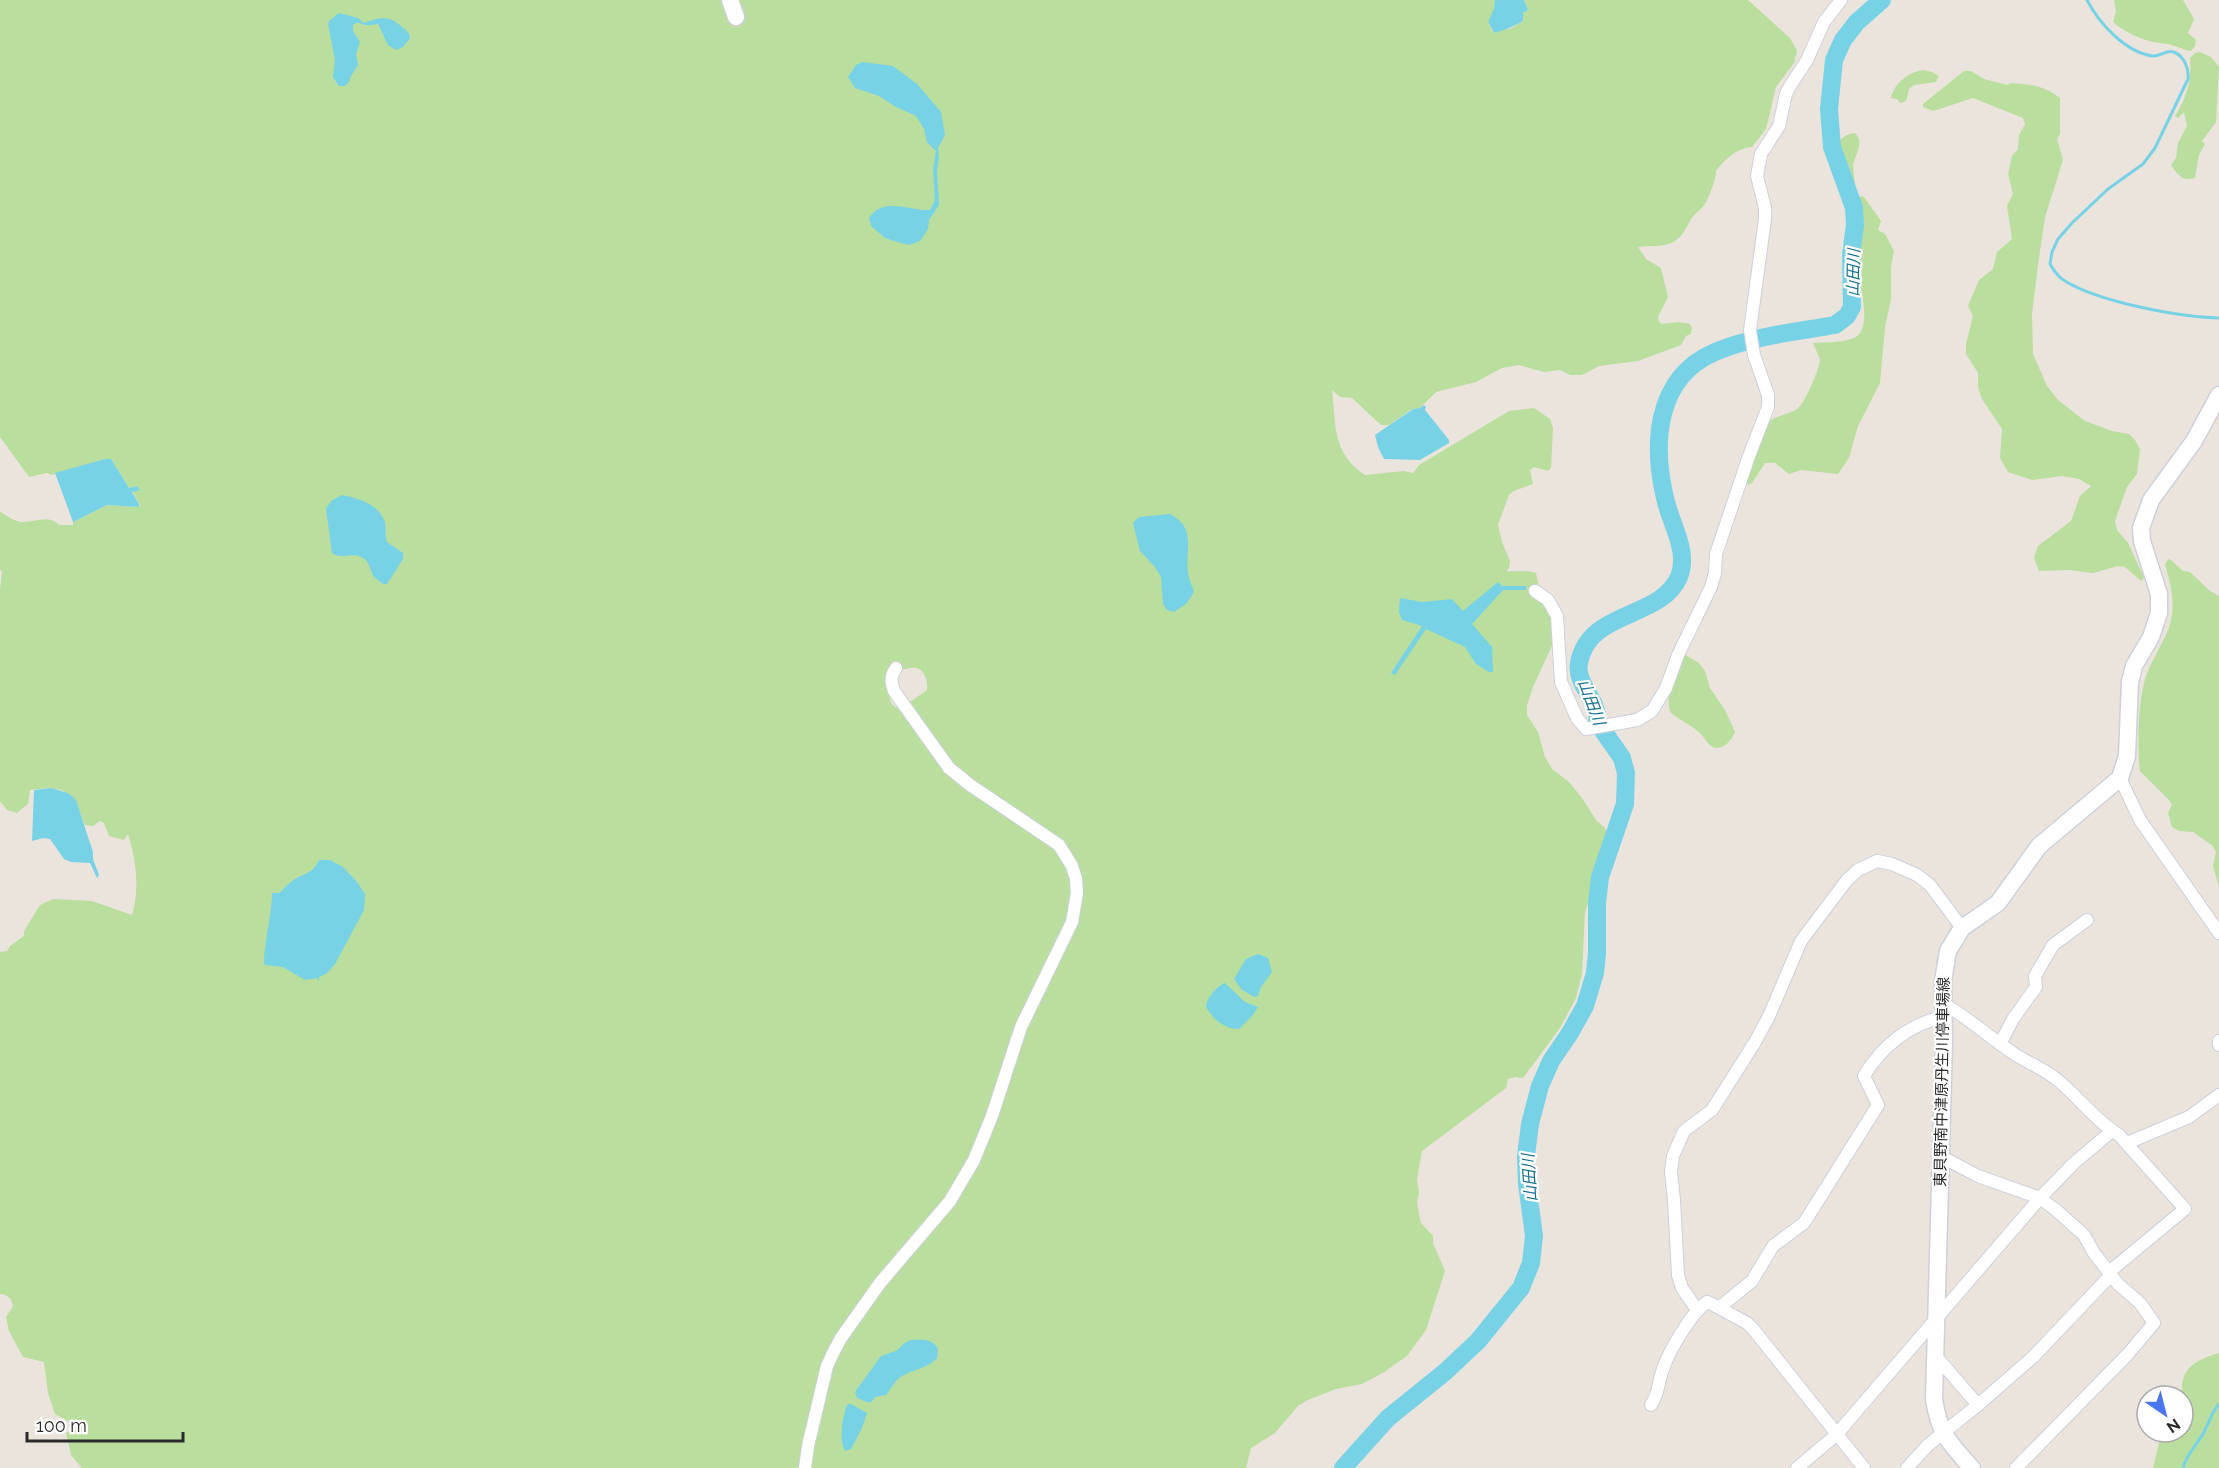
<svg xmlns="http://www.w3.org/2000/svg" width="2219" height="1468" font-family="Raleway,'Noto Sans JP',sans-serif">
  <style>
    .green { fill: #b9de9e; fill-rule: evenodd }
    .water { fill: #78d2e6 }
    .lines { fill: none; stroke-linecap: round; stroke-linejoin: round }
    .stream { stroke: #78d2e6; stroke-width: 3 }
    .river { stroke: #78d2e6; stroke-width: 18 }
    .street-casing { stroke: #ccd0db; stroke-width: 14 }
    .secondary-casing { stroke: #ccd0db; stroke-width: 19 }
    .street { stroke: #fff; stroke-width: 12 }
    .secondary { stroke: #fff; stroke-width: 16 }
    .labels { text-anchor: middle; stroke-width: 4.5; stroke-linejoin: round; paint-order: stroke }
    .street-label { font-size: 15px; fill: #2a2a2a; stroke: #fff }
    .water-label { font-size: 16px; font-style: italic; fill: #177292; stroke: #fff }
  </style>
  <rect width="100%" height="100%" fill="#ebe4dd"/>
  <g class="green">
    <path d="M0 0H1495L1494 10 1488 22 1492 31 1496 33 1502 28 1510 29 1523 21V13L1528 10 1524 0H1748L1790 38 1797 51 1794 63 1776 87 1766 129 1752 147C1737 148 1725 159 1716 171 1717 176 1708 201 1704 205 1701 210 1694 214 1691 219 1686 227 1684 235 1675 241 1664 248 1651 245 1638 247L1646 259 1661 268 1668 297 1658 317 1659 322 1662 324 1678 322 1690 324 1692 328 1691 334 1686 336 1681 345 1638 361 1599 366 1582 375H1570L1560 370 1544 372 1519 365 1502 368 1476 382 1436 392 1420 408 1412 409 1389 425H1381L1352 398 1340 397 1332 390C1336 425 1332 453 1365 475L1404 471 1413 473 1419 465 1509 411 1534 408 1550 419 1553 428 1551 468 1548 471 1534 467 1530 470 1533 484 1514 491 1509 495 1498 525 1502 542 1510 561 1509 568 1506 571C1514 572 1531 570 1536 573L1539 588 1536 595 1548 603 1555 615 1556 637 1533 687 1527 705V715L1538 732 1545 757 1552 769 1569 782 1582 798 1596 820 1605 828 1608 839 1585 912 1582 974 1576 998 1560 1028 1523 1078 1516 1077 1508 1079 1506 1088 1422 1151 1417 1179 1419 1193 1417 1202 1419 1215 1421 1223 1433 1236V1243L1445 1271 1426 1330 1407 1356 1384 1372 1362 1384 1336 1389 1308 1400 1298 1406 1275 1433 1251 1448 1246 1468H82L71 1455 66 1433 79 1427 55 1414 48 1393 44 1362 23 1357 9 1331 6 1317 13 1306C11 1298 9 1295 0 1294V952L7 951 10 946 24 936V931L40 905 53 899 92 901 132 915C140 889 136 859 128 834L124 840 109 836 104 823 100 821 93 826 85 825C73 792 68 785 30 790L28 804 17 813 7 810 0 801V590L2 572 0 569V512C6 515 15 522 22 522 35 522 49 514 59 525H73V522L107 505 139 507 140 505 132 491 139 489 137 486 129 488 111 459H105L52 475 47 473 29 477 0 437ZM896 666 899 670C904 670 912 667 916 668 925 669 928 683 927 690L907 704 950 765 971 782 1046 830 1061 843 1069 854 1078 877 1079 900 1074 925 1040 993 1020 1038 989 1135 968 1178 951 1203 882 1284 852 1326 842 1342 818 1392C835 1304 920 1249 963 1176 990 1131 999 1076 1019 1027 1035 987 1063 949 1070 907 1073 890 1071 868 1062 854 1046 829 991 805 967 785 946 769 939 754 923 734 919 728 913 722 909 717 903 711 896 708 891 703L889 694 890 671Z"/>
    <path d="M2114 0H2183L2194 19 2188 33 2196 40 2195 46 2191 51C2183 50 2175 45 2167 44 2146 42 2130 36 2113 22L2116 11Z"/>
    <path d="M2200 52 2211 57 2219 67 2216 122 2202 141 2205 144 2199 155 2195 178C2182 182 2178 175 2171 165L2176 158 2178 143 2187 126 2184 112 2178 118 2175 116C2187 97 2192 80 2190 58L2195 53Z"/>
    <path d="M1923 70 1932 72 1939 76 1936 82 1914 85 1909 89 1906 101 1900 103 1897 99 1891 98C1894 83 1909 72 1923 70Z"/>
    <path d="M1964 71H1971L1984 79 2007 85 2011 83C2030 84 2045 86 2060 98V134L2057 139 2063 160 2045 217 2038 265 2032 314 2033 354 2047 386 2058 400 2085 421 2112 431 2129 434 2135 440 2140 449 2137 474 2127 487 2115 521 2117 530 2128 543 2142 573 2144 578 2141 581 2125 567 2118 566 2093 573 2069 570 2039 571 2034 558 2038 546 2071 521 2080 496 2091 486 2079 479 2062 476 2032 480 2008 472 2000 458 2002 429 1982 399 1978 387V373L1966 354V344L1973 316 1968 306 1979 280 1993 269 1997 252 2012 239 2007 206 2013 194 2008 174 2012 156 2018 149 2019 135 2025 124 2023 118 1973 98 1933 111 1923 107V104Z"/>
    <path d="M1855 133C1865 143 1855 154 1853 166 1853 173 1855 179 1855 186L1851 190C1844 171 1823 137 1855 133Z"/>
    <path d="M1860 196 1864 197 1881 221 1878 230 1885 234 1894 251 1891 267V299L1885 327 1880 383 1858 426 1849 458 1838 474 1801 470 1789 474 1775 463H1765L1752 483 1748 485C1747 481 1745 478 1746 475 1746 470 1764 426 1767 423 1776 415 1788 415 1797 409 1804 405 1820 368 1820 359L1813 343C1825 342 1843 343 1854 338 1877 328 1855 268 1851 251 1849 240 1856 229 1857 219 1857 213 1856 206 1856 200Z"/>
    <path d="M2168 559 2171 560 2183 571 2190 572 2210 591 2219 596V887L2213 866 2216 852 2213 846 2193 832 2179 831 2172 827 2168 813 2172 805 2169 800 2140 771C2137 744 2138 705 2145 679 2150 664 2158 651 2165 637 2177 613 2173 590 2165 565Z"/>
    <path d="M1684 654 1699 663 1705 671 1710 688 1725 710 1735 732C1732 740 1723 751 1713 747 1708 745 1704 737 1700 733 1691 725 1680 720 1671 713 1663 695 1678 671 1684 654Z"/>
    <path d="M2219 1353V1468H2153L2160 1439 2166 1432H2183C2183 1421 2185 1408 2183 1398 2178 1370 2193 1361 2219 1353Z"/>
  </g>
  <g class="water">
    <path d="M1495 0H1524L1528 10 1523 13V21C1513 27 1504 30 1494 33L1488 22 1494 9Z"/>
    <path d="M339 13 358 18 364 23C380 17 389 15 402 27 407 31 409 32 410 38L403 47 396 50 388 45 378 24C374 24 370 26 367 25 360 25 359 20 353 25V31L360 42 356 54 358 65 351 76 349 82 345 86H339L333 77 335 60 328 24 329 21Z"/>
    <path d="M862 62 893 66 917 84 941 112 945 135 938 148 939 155 937 171 939 205 929 220 928 229 920 241 909 245 894 241 885 238 871 226 869 218C883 196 910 211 930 210L935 200 933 169 936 151 927 142 924 129 916 116 896 107 879 96 855 88 848 77 856 65Z"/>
    <path d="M1424 405 1426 407 1425 410 1449 440V443L1420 460 1384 459 1378 447 1375 435 1413 409 1420 408Z"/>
    <path d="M105 459H111L129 488 137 486 140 490 132 492 139 504V507L107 505 73 522 55 473Z"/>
    <path d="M342 495C359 498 380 505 385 523 386 529 385 536 387 542L403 553V559L387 584H383C382 583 375 578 375 578 369 571 371 561 361 557 351 552 342 560 332 553L326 509 331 501Z"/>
    <path d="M1170 514C1197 528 1185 550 1188 573 1189 580 1192 586 1194 592L1186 604 1174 612 1167 610 1163 604 1161 577 1154 566 1140 551 1133 523 1139 517Z"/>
    <path d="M1498 582 1502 586H1526V590H1503L1472 624 1492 647 1493 672H1489L1476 664 1465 647 1426 629 1395 675 1391 673 1422 626 1402 620 1399 612 1400 598 1422 602 1452 599 1463 611Z"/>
    <path d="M51 788 68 793 76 800 93 852V859L99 875 97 878 90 863 71 862 64 859 50 839 43 838 32 841 34 790Z"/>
    <path d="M319 860H330L343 867 357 882 365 894 364 910 335 964 326 974 319 977V981L317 978 305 980 283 967 265 965C261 958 273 909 272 893H279C284 889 287 885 291 882 303 872 312 876 319 860Z"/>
    <path d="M1258 954 1268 958 1272 972 1261 987 1258 996 1254 997 1241 989 1234 979 1246 959Z"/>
    <path d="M1225 983 1245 1002 1258 1007 1253 1015 1239 1029C1224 1029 1213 1019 1206 1007 1207 997 1216 987 1225 983Z"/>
    <path d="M911 1340C922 1340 932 1338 938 1349L937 1358C927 1369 914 1369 902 1376 894 1381 891 1389 886 1395L875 1397 870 1403 857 1398 855 1392 881 1356 896 1351 906 1342Z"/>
    <path d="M848 1404H851L867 1413 862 1428 851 1449 845 1451C839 1442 842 1413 848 1404Z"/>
  </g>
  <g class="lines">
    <g class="stream">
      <path d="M2087 0C2099 23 2125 52 2152 56 2160 57 2167 49 2174 52 2185 57 2189 69 2188 79L2155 148 2143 164 2108 189 2072 223 2058 239 2052 252 2050 264C2054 271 2058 277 2065 281 2099 302 2179 317 2219 318"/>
      <path d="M2183 1468C2186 1454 2199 1443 2205 1430 2210 1420 2212 1412 2219 1404"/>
    </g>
    <path class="river" d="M1343 1468 1388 1418 1445 1372 1478 1341 1521 1288 1531 1263 1534 1236 1527 1184 1526 1156 1530 1124 1540 1086 1551 1061 1570 1033 1585 1006 1595 973 1597 953V903L1600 877 1625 804 1626 773 1622 758 1597 722C1600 701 1575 685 1579 663 1589 609 1660 620 1679 577 1689 552 1672 526 1666 502 1652 447 1654 378 1715 352 1752 336 1796 332 1835 325L1847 316 1852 307 1851 255 1855 225 1854 208 1832 147 1829 109 1834 60 1843 40 1857 22 1882 0"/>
    <g class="street-casing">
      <g id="street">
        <path d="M1535 591 1548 600 1557 616 1561 682 1577 718 1586 729 1637 720 1652 711 1666 688 1678 655 1711 587 1715 573 1716 554 1749 456 1768 407V395L1754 355 1750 330 1765 219V208L1757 176 1761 154 1779 126 1786 94 1790 86 1807 60 1824 22 1841 0"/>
        <path d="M2120 778 2140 820 2219 933"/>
        <path d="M1944 1004C1969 1018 1991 1039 2016 1055 2030 1064 2047 1070 2060 1082 2080 1099 2096 1121 2119 1135L2185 1209 2109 1272"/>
        <path d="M2219 1041V1045"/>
        <path d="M2000 1044 2013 1019 2036 987 2035 976 2053 945 2087 920"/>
        <path d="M2127 1143 2189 1117 2219 1095"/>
        <path d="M1940 1156 1978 1176 2040 1198 2056 1210 2084 1235 2094 1253 2118 1284 2140 1303 2154 1323 2128 1354 2016 1468"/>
        <path d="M1720 1307 1752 1281 1773 1246 1804 1223 1878 1105 1864 1076C1881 1047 1910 1023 1944 1017"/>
        <path d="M1697 1310 1682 1288 1678 1275 1674 1200 1671 1172 1673 1156 1684 1131 1712 1110 1755 1042 1769 1016 1801 941 1847 880 1858 870 1877 861 1892 864 1917 875 1930 885 1962 928"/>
        <path d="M1934 1354 1978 1405"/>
        <path d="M1651 1405C1659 1394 1658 1382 1663 1369 1669 1351 1691 1313 1707 1302L1710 1303 1747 1323 1754 1330 1864 1468"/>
        <path d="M805 1468 808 1446 827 1366 833 1353 841 1338 880 1283 950 1201 974 1160 992 1116 1021 1027 1072 922 1077 893 1076 879 1072 866 1059 845 970 785 949 768 894 691C891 682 890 676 896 668"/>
        <path d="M1797 1468 1836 1435 2040 1198 2074 1163 2112 1131"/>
        <path d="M1907 1468 1928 1445 1978 1405 2033 1357 2111 1275"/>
      </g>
    </g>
    <g class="secondary-casing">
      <g id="secondary">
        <path d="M730 0 736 17"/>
        <path d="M1972 1468C1949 1443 1939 1433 1934 1399L1944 1043 1943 981 1948 951 1962 928 1998 903 2039 846 2120 778 2127 756 2130 682 2134 666 2151 637 2159 613V594L2142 541 2141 528 2151 500 2194 441 2219 395"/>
      </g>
    </g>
    <use href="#street" class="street"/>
    <use href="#secondary" class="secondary"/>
  </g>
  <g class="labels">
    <g class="street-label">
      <text transform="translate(1942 1082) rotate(-89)" y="5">東貝野南中津原丹生川停車場線</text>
    </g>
    <g class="water-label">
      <text transform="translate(1853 273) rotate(-89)" y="6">山田川</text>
      <text transform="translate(1592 702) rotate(69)" y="6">山田川</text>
      <text transform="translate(1529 1178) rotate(-94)" y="6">山田川</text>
    </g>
  </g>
  <g transform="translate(2165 1414) rotate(145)"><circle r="28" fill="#ffffff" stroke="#aaaaaa" stroke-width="1.5"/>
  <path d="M0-4.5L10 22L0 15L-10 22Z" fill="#4975ed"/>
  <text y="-9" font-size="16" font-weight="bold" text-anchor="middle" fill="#2a2a2a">N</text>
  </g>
  <path d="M27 1432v9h156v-9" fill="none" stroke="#2a2a2a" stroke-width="3"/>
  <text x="36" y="1432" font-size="18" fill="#2a2a2a" stroke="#ffffff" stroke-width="4.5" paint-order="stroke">100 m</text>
</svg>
